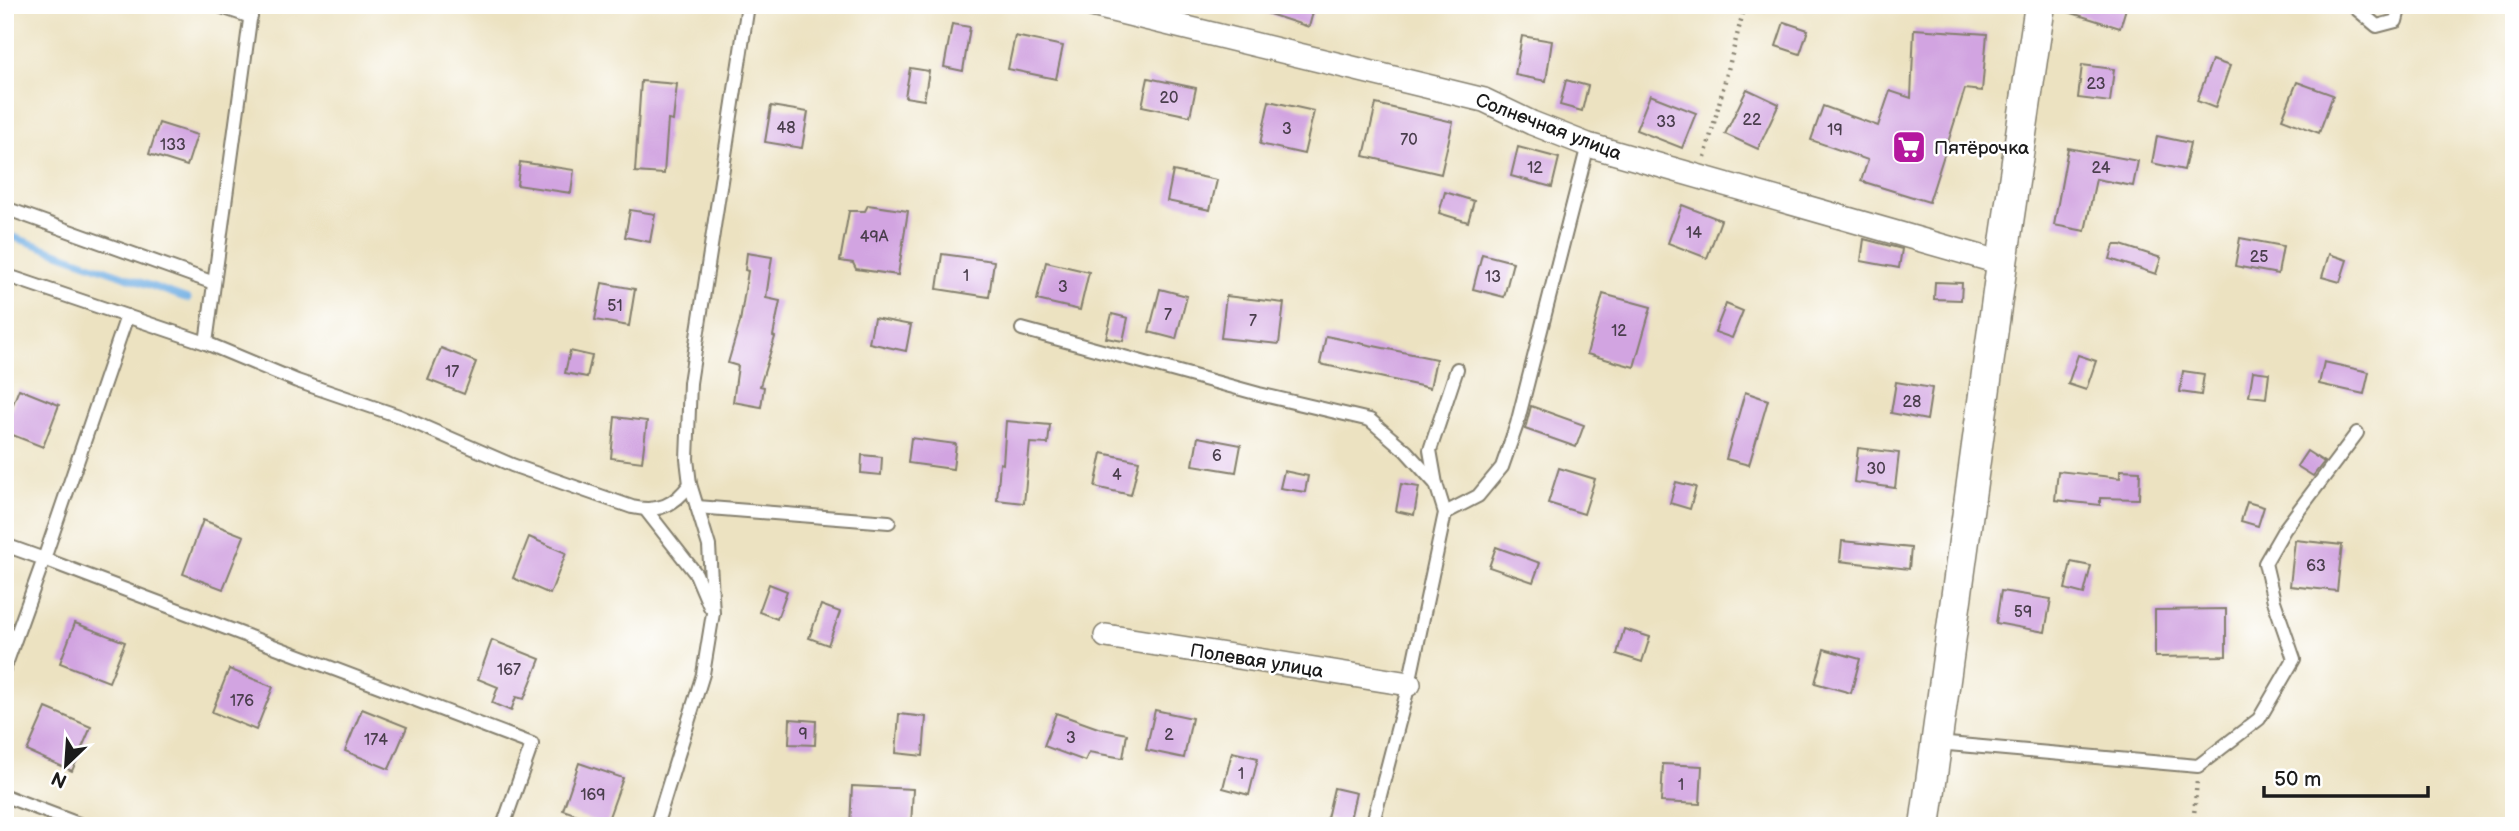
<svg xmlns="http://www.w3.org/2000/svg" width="2519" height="831" font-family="'Balsamiq Sans',sans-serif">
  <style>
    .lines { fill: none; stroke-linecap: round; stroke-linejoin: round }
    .stream { stroke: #70aee3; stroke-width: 7 }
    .building { fill: #d2a4e1 }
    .service-casing { stroke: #847f6e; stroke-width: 16 }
    .minor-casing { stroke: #847f6e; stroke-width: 26 }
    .tertiary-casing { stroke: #847f6e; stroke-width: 33 }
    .path { stroke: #847f6e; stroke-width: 4.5; stroke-dasharray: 2 5; stroke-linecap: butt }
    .service { stroke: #fff; stroke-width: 12 }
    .minor { stroke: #fff; stroke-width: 23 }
    .tertiary { stroke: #fff; stroke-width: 30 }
    .labels { text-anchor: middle; stroke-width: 5; stroke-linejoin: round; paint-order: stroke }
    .number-label { font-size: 16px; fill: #4a3e4d }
    .street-label { font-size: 19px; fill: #1c1c1c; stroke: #fff }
    .poi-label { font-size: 19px; fill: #1c1c1c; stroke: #fff; text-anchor: start }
  </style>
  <rect width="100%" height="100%" fill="#fff"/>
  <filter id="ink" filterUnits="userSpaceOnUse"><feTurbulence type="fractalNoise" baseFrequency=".0143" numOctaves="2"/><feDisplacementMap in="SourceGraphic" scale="14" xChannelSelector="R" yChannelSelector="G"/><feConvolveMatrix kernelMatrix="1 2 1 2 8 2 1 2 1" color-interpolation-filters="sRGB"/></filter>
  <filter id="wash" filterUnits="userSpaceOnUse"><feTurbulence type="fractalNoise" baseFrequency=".00686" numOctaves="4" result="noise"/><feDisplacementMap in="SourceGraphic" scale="28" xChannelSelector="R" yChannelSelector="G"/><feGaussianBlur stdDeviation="1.57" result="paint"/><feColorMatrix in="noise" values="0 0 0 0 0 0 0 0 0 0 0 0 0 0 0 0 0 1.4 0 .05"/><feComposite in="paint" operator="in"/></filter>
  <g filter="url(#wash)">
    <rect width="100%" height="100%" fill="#ece2c1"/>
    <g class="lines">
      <path class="stream" d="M5 234 188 299"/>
    </g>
    <g id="blocks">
      <g class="building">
        <path d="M1254 5H1315L1309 27 1254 9Z"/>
        <path d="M2060 5H2127L2120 28 2059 9Z"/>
        <path d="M1784 22 1808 30 1800 54 1776 46Z"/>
        <path d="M952 24 970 27 963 71 944 67Z"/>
        <path d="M1914 29 1987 34 1982 91 1965 89 1929 202 1861 181 1868 160 1811 140 1823 106 1878 126 1890 91 1911 98Z"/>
        <path d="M1015 36 1063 46 1056 79 1008 69Z"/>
        <path d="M1522 36 1552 41 1546 81 1515 75Z"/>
        <path d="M2212 60 2230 66 2215 108 2197 101Z"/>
        <path d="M2082 65 2114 69 2110 102 2078 98Z"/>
        <path d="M910 68 929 71 924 100 905 97Z"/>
        <path d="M1148 78 1196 88 1190 116 1142 106Z"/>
        <path d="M1566 80 1588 86 1582 111 1560 105Z"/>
        <path d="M641 81 677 84 673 121 668 120 664 174 635 172Z"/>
        <path d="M2297 82 2333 95 2319 133 2282 119Z"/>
        <path d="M1747 89 1779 104 1758 149 1725 134Z"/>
        <path d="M1650 95 1696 113 1682 148 1636 130Z"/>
        <path d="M1269 101 1314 111 1304 154 1260 144Z"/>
        <path d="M1376 104 1453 122 1441 174 1364 156Z"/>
        <path d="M771 106 808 112 802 148 765 142Z"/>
        <path d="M159 123 197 135 187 166 149 154Z"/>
        <path d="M2157 136 2190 143 2184 170 2152 163Z"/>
        <path d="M1518 147 1559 158 1552 187 1511 176Z"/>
        <path d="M2068 148 2138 161 2133 186 2096 179 2085 231 2054 225Z"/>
        <path d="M520 162 574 170 571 193 517 185Z"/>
        <path d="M1173 171 1217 180 1210 210 1167 201Z"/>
        <path d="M1445 192 1474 201 1468 222 1439 213Z"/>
        <path d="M868 205 908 211 898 275 856 269 853 263 840 261 849 211H865Z"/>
        <path d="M1682 205 1721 220 1707 258 1668 243Z"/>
        <path d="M630 210 655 214 650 242 625 237Z"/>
        <path d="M2240 238 2283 246 2278 274 2235 266Z"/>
        <path d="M1864 239 1902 249 1899 268 1861 261Z"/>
        <path d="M2114 245H2121L2161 258 2156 274 2110 259Z"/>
        <path d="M747 253 772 257 766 298 780 301 773 336 775 337 760 386 764 387 761 407 733 402 738 366 728 363 740 322 748 271 745 270Z"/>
        <path d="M942 254 994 261 989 297 937 289Z"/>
        <path d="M1482 254 1513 262 1504 297 1473 289Z"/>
        <path d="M2329 254 2347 260 2340 282 2322 277Z"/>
        <path d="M1046 262 1089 272 1080 310 1037 300Z"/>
        <path d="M1935 282 1962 283 1961 300 1934 299Z"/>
        <path d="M602 283 635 289 629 326 595 320Z"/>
        <path d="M1160 289 1187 296 1176 339 1149 332Z"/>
        <path d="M1603 294 1651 307 1634 367 1587 354Z"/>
        <path d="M1226 296 1284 303 1279 344 1221 338Z"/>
        <path d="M1726 304 1743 311 1732 338 1715 332Z"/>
        <path d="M1112 314 1128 318 1123 341 1106 338Z"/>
        <path d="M874 318 911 325 906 351 869 343Z"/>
        <path d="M1326 336 1436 359 1430 388 1320 364Z"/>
        <path d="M441 348 476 362 464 394 428 380Z"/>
        <path d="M570 351 592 356 587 377 565 373Z"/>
        <path d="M2078 355 2096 361 2086 390 2068 384Z"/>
        <path d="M2324 362 2369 372 2364 394 2319 384Z"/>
        <path d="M2183 371 2204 374 2201 395 2180 392Z"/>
        <path d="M2253 371 2269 373 2266 398 2249 396Z"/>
        <path d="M1896 382 1932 388 1927 420 1891 413Z"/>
        <path d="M19 389 59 405 43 447 5 432V424Z"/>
        <path d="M1745 392 1768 400 1749 465 1726 459Z"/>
        <path d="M1531 406 1584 425 1576 447 1525 429Z"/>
        <path d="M615 417 647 421 642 462 611 458Z"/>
        <path d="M1006 421 1050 425 1048 444 1030 443 1024 503 997 500 1000 463 1003 464Z"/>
        <path d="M1198 437 1241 445 1236 472 1193 465Z"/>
        <path d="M911 438 956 444 953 469 908 463Z"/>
        <path d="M1858 448 1899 453 1895 488 1854 482Z"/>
        <path d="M2307 451 2324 462 2313 476 2297 466Z"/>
        <path d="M1102 453 1139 461 1131 495 1095 487Z"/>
        <path d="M862 455 882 457 881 475 861 473Z"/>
        <path d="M1559 468 1595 479 1584 514 1548 503Z"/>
        <path d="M2120 470 2140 471 2139 499 2100 498V505L2055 500 2058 471 2120 478Z"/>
        <path d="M1284 471 1308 476 1305 492 1280 488Z"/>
        <path d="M1676 482 1696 487 1690 509 1670 503Z"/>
        <path d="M1401 484 1419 487 1414 515 1396 511Z"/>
        <path d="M2247 502 2264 507 2258 526 2241 521Z"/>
        <path d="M203 520 244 536 223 589 183 574Z"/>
        <path d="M529 537 566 553 550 594 513 578Z"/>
        <path d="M2295 540 2342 545 2337 591 2290 586Z"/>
        <path d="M1842 541 1911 548 1909 569 1840 561Z"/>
        <path d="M1496 547 1540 563 1533 582 1489 567Z"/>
        <path d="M2071 562 2091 566 2084 594 2065 589Z"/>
        <path d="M769 584 787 591 777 619 759 612Z"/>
        <path d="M2001 591 2051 599 2045 632 1996 623Z"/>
        <path d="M821 605 840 612 828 645 809 638Z"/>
        <path d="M2226 609V656L2155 657V610Z"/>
        <path d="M75 623 125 642 109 682 60 663Z"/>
        <path d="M1624 629 1650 637 1642 662 1617 654Z"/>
        <path d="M492 640 540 659 524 699 516 697 511 711 492 703 498 687 478 679Z"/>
        <path d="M1824 649 1860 659 1851 693 1815 683Z"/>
        <path d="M229 669 273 687 256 730 212 712Z"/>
        <path d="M46 708 91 727 72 771 27 751Z"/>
        <path d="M362 709 407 727 389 769 345 751Z"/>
        <path d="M1155 710 1192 718 1184 758 1146 750Z"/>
        <path d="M1056 713 1098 728 1127 734 1123 758 1089 752 1085 761 1044 746Z"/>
        <path d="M899 714 926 717 923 756 896 753Z"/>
        <path d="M790 719 816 721 815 745 789 744Z"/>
        <path d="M1232 752 1258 758 1249 795 1223 788Z"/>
        <path d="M579 763 623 778 606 825 563 810Z"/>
        <path d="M1663 764 1702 766 1700 804 1661 802Z"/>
        <path d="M852 786 913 789 911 826H850Z"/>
        <path d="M1334 788 1356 793 1349 824 1327 818Z"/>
      </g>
    </g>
  </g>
  <g filter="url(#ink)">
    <use href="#blocks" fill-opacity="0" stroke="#847f6e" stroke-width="2"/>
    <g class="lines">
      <g class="service-casing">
        <g id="service">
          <path d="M216 5 251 17"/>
          <path d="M2352 5 2377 26 2396 21 2400 5"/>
          <path d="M5 208 214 283"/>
          <path d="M5 275 206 343 297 381 399 416 512 465 632 507C658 513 675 505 690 484"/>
          <path d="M1022 329 1259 394 1370 420 1406 451 1436 484 1445 513 1409 684 1372 826"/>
          <path d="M206 343 252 5"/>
          <path d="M1436 484 1430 450 1457 369"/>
          <path d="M697 507 889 522"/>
          <path d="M646 510 696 574 710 607"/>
          <path d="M1445 513 1478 496 1502 467 1517 424 1588 145"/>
          <path d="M5 545 44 559 127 316"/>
          <path d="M5 667 44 559 532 744 503 826"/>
          <path d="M1937 743 2198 766 2259 719 2294 659 2274 601 2265 563 2284 530 2357 433"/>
          <path d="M5 796 84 826"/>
          <path d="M656 826 703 674 713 613 709 546 690 484 687 459 690 383 748 5"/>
        </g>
      </g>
      <g class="minor-casing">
        <g id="minor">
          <path d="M1092 5 1484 100 1532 123 1588 145 2002 263"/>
          <path d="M1106 636 1409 684"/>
        </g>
      </g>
      <g class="tertiary-casing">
        <path id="tertiary" d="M1925 826 2002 263 2040 5"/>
      </g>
      <g class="path">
        <path d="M1705 157 1745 5"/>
        <path d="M2193 826 2197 781"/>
      </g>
      <use href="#service" class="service"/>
      <use href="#minor" class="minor"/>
      <use href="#tertiary" class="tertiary"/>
    </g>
  </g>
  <defs>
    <g id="supermarket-square" transform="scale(1.75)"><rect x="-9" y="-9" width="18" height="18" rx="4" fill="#b5179e" stroke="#fff"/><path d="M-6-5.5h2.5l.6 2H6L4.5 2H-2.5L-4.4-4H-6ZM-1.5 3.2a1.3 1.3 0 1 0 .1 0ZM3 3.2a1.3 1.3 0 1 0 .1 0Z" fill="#fff"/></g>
  </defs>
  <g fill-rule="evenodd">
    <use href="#supermarket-square" x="1909" y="147"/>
  </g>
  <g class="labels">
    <g class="number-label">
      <text x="2096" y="89">23</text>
      <text x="1169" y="103">20</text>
      <text x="1752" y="125">22</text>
      <text x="1666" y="127">33</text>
      <text x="786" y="133">48</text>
      <text x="1287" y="134">3</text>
      <text x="1835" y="135">19</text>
      <text x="1409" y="145">70</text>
      <text x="173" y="150">133</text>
      <text x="1535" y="173">12</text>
      <text x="2101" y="173">24</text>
      <text x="1694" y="238">14</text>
      <text x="874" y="242">49А</text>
      <text x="2259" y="262">25</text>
      <text x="966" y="281">1</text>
      <text x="1493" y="282">13</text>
      <text x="1063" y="292">3</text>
      <text x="615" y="311">51</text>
      <text x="1168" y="320">7</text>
      <text x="1253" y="326">7</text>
      <text x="1619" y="336">12</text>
      <text x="452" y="377">17</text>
      <text x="1912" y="407">28</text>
      <text x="1217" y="461">6</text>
      <text x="1876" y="474">30</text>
      <text x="1117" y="480">4</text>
      <text x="2316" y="571">63</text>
      <text x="2023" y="617">59</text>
      <text x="509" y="675">167</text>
      <text x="242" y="706">176</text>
      <text x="803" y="739">9</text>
      <text x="1169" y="740">2</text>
      <text x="1071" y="743">3</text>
      <text x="376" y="745">174</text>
      <text x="1241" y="779">1</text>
      <text x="1681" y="790">1</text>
      <text x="593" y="800">169</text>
    </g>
    <g class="street-label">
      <text transform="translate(1549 126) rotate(21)" y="7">Солнечная улица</text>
      <text transform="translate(1257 660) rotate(9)" y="7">Полевая улица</text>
    </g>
    <g class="poi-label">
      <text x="1934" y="154">Пятёрочка</text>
    </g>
  </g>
  <rect width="2519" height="831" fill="none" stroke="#fff" stroke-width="28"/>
  <g transform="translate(66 765) rotate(205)" stroke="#ffffff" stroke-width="5" paint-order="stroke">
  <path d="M0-5L12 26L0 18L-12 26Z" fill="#1c1c1c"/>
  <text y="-10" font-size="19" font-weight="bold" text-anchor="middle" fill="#1c1c1c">N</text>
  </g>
  <path d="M2264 786v10h164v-10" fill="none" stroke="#1c1c1c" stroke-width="3.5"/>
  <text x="2274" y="786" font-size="21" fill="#1c1c1c" stroke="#ffffff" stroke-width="5" paint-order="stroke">50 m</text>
</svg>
